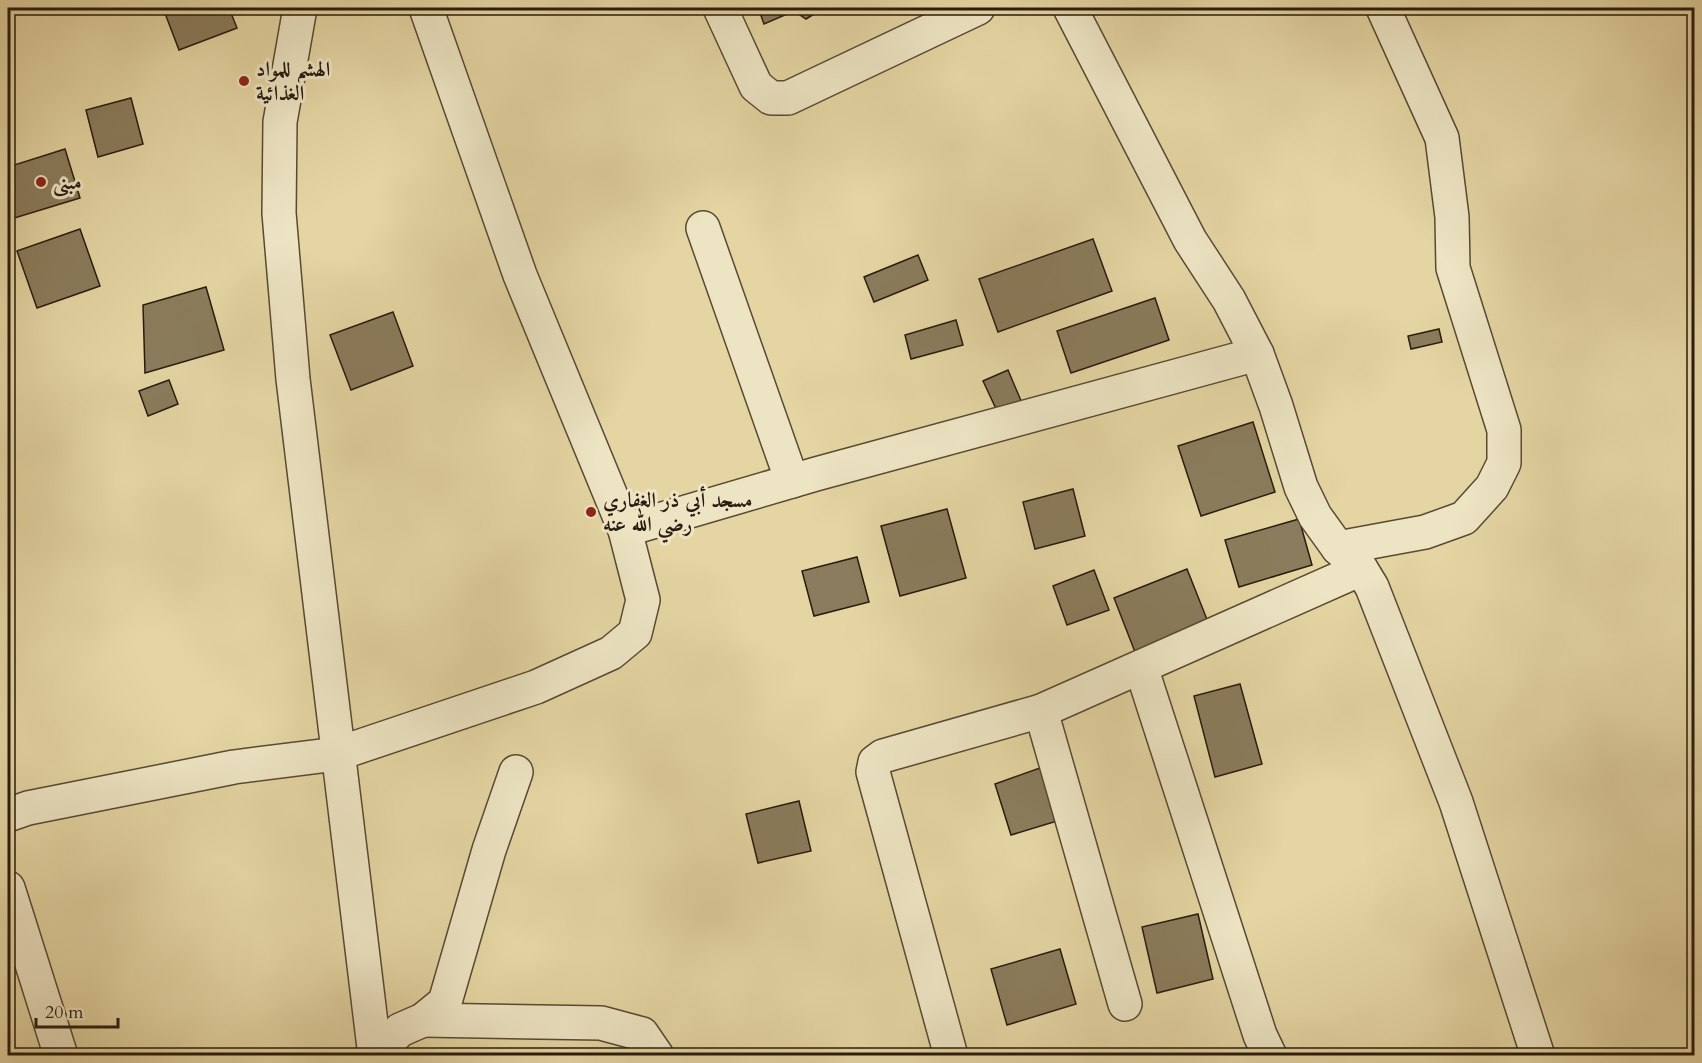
<svg xmlns="http://www.w3.org/2000/svg" width="1702" height="1063" font-family="Cardo,Amiri,serif">
  <style>
    .building { fill: #8a7c5c; stroke: #291b0f; stroke-width: 1.5 }
    .lines { fill: none; stroke-linecap: round; stroke-linejoin: round }
    .minor-casing { stroke: #584a34; stroke-width: 36 }
    .minor { stroke: #ede4c3; stroke-width: 33 }
    .poi-dot { fill: #8f2418; stroke: #ede4c3; stroke-width: 2 }
    .labels { text-anchor: middle; stroke-width: 6; stroke-linejoin: round; paint-order: stroke }
    .poi-label { font-size: 21px; font-weight: bold; fill: #291b0f; stroke: #ede4c3; text-anchor: start }
  </style>
  <rect width="100%" height="100%" fill="#e4d5a3"/>
  <filter id="stains"><feTurbulence type="fractalNoise" baseFrequency=".00333" numOctaves="4"/><feColorMatrix values="0 0 0 0 .2 0 0 0 0 .09 0 0 0 0 .02 0 0 0 .5 -.17"/></filter>
  <radialGradient id="worn" r=".72"><stop offset=".6" stop-color="#630" stop-opacity="0"/><stop offset="1" stop-color="#630" stop-opacity=".3"/></radialGradient>
  <g class="building">
    <path d="M163 8H229L237 28 179 50Z"/>
    <path d="M748 8H824L806 19 794 11 764 24 760 13H751Z"/>
    <path d="M131 98 143 144 98 157 86 110Z"/>
    <path d="M65 149 80 198 11 219 8 208V167Z"/>
    <path d="M80 229 100 286 37 308 17 251Z"/>
    <path d="M1093 239 1112 291 998 332 979 279Z"/>
    <path d="M918 255 928 280 874 302 864 277Z"/>
    <path d="M206 287 224 350 145 373 143 305Z"/>
    <path d="M1155 298 1169 340 1071 373 1057 331Z"/>
    <path d="M393 312 413 366 351 390 330 335Z"/>
    <path d="M956 320 963 345 911 359 905 335Z"/>
    <path d="M1439 329 1442 342 1411 349 1408 336Z"/>
    <path d="M1008 370 1022 403 998 413 983 381Z"/>
    <path d="M169 380 178 404 148 416 139 391Z"/>
    <path d="M1253 422 1275 492 1201 516 1178 446Z"/>
    <path d="M1073 489 1085 536 1035 549 1023 502Z"/>
    <path d="M947 509 966 578 900 596 881 526Z"/>
    <path d="M1299 519 1312 565 1239 587 1225 540Z"/>
    <path d="M857 557 869 602 814 616 802 571Z"/>
    <path d="M1187 569 1208 622 1135 652 1114 598Z"/>
    <path d="M1094 570 1109 610 1067 625 1053 586Z"/>
    <path d="M1240 684 1262 764 1215 777 1194 696Z"/>
    <path d="M1040 768 1057 821 1011 835 995 784Z"/>
    <path d="M799 801 811 851 758 863 746 814Z"/>
    <path d="M1198 914 1213 979 1157 993 1142 927Z"/>
    <path d="M1060 949 1076 1004 1007 1025 991 969Z"/>
  </g>
  <g class="lines">
    <g class="minor-casing">
      <g id="minor">
        <path d="M300 8 280 122 279 213 293 379 375 1056"/>
        <path d="M720 8 756 86 771 98H788L978 8"/>
        <path d="M1070 8 1190 240 1229 300 1257 354 1276 406 1301 487 1315 516 1338 548 1361 569 1372 587 1456 802 1538 1056"/>
        <path d="M703 228 792 481"/>
        <path d="M625 530 816 474 1257 354"/>
        <path d="M1338 548 1425 532 1464 518 1492 487 1504 463V430L1453 268 1452 217 1442 138 1383 8"/>
        <path d="M1141 667 1260 1035 1270 1056"/>
        <path d="M8 815 28 808 234 767 337 754 536 687 611 653 635 633 643 600 625 530 520 275 426 8"/>
        <path d="M8 888 61 1056"/>
        <path d="M1125 1004 1041 711 1361 569"/>
        <path d="M423 1020 601 1023 642 1034 657 1056"/>
        <path d="M375 1055 400 1030 423 1020 445 1002 489 850 516 772"/>
        <path d="M951 1056 873 772 875 762 883 756 1041 711"/>
      </g>
    </g>
    <use href="#minor" class="minor"/>
  </g>
  <g class="poi-dot">
    <circle cx="244" cy="81" r="6"/>
    <circle cx="41" cy="182" r="6"/>
    <circle cx="591" cy="512" r="6"/>
  </g>
  <g class="labels">
    <g class="poi-label">
      <text x="256" y="76">الهشم للمواد<tspan x="256" dy="24">الغذائية</tspan></text>
      <text x="53" y="189">مبنى</text>
      <text x="603" y="507">مسجد أبي ذر الغفاري<tspan x="603" dy="24">رضي الله عنه</tspan></text>
    </g>
  </g>
  <rect width="1702" height="1063" fill="none" stroke="#e4d5a3" stroke-width="30"/>
  <rect x="9" y="9" width="1684" height="1045" fill="none" stroke="#291b0f" stroke-width="3"/>
  <rect x="15" y="15" width="1672" height="1033" fill="none" stroke="#291b0f" stroke-width="1.5"/>
  <path d="M36 1018v9h82v-9" fill="none" stroke="#291b0f" stroke-width="3"/>
  <text x="45" y="1018" font-size="18" fill="#291b0f" stroke="#ede4c3" stroke-width="4.5" paint-order="stroke">20 m</text>
  <rect width="100%" height="100%" filter="url(#stains)"/>
  <rect width="100%" height="100%" fill="url(#worn)"/>
</svg>
